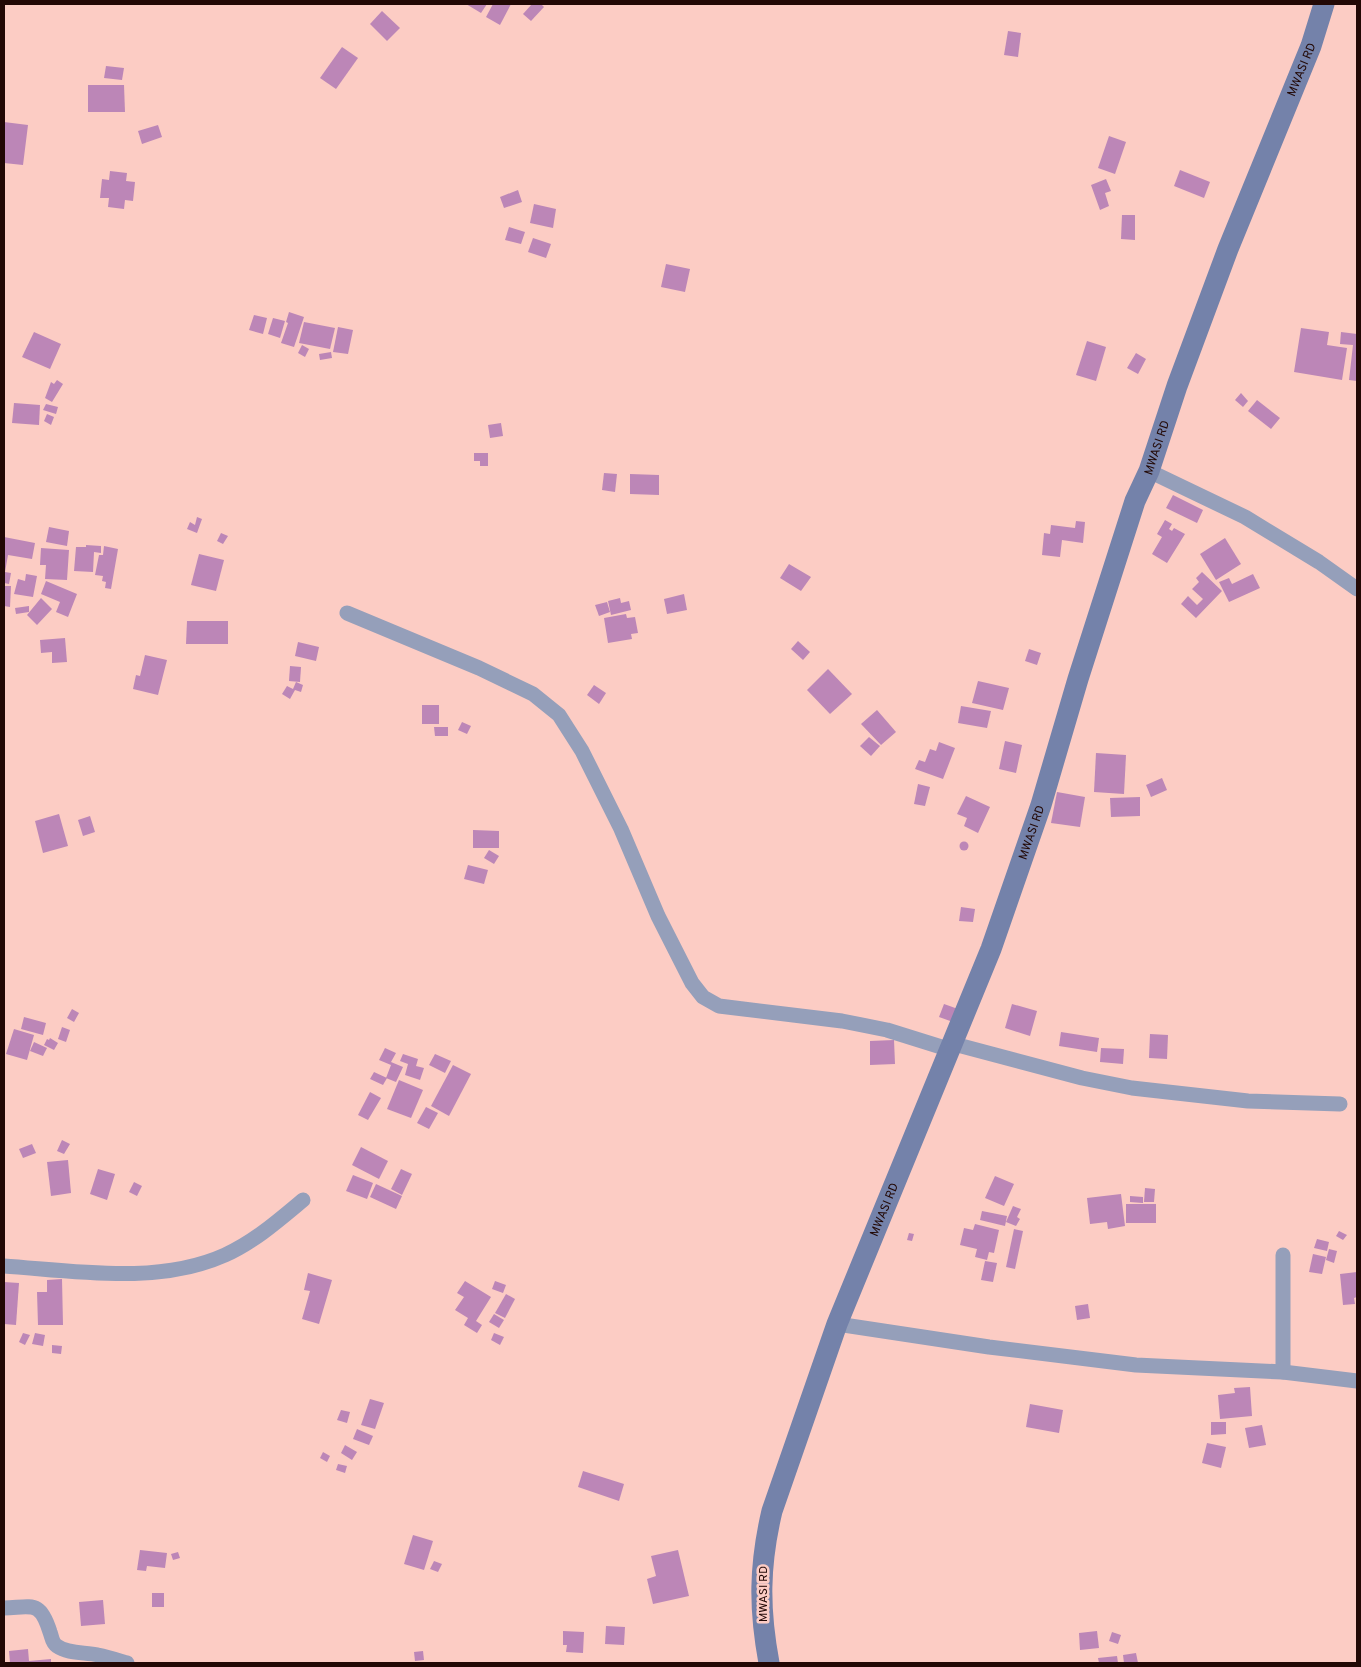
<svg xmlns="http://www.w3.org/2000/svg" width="1361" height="1667" font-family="Overpass,sans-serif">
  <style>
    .building { fill: #bc86b7 }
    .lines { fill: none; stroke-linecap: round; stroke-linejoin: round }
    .street { stroke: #959fba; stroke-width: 15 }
    .secondary { stroke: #7482aa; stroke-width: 21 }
    .labels { text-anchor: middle; stroke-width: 5; stroke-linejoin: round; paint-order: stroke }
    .street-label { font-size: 12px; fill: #220805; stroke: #fcccc4 }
  </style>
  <rect width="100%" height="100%" fill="#fcccc4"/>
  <g class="building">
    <path d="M466 4H487L481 13Z"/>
    <path d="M493 4H511L500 25 486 17Z"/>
    <path d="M532 4H541L544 7 531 21 523 14Z"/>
    <path d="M382 11 400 28 387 41 370 24Z"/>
    <path d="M1008 31 1021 33 1018 57 1004 55Z"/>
    <path d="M342 47 358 58 336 89 320 78Z"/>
    <path d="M106 66 124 68 122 80 104 78Z"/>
    <path d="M88 85H124L125 112H88Z"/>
    <path d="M4 122 28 125 23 165 4 163Z"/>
    <path d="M158 125 162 137 142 144 138 131Z"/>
    <path d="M1109 136 1126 142 1115 174 1098 168Z"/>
    <path d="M1180 170 1210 182 1204 198 1174 186Z"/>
    <path d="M110 171 127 173 126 181 135 182 133 201 125 200 124 209 108 207 109 198H100L102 179 109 180Z"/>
    <path d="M1106 179 1111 191 1105 193 1109 206 1100 210 1091 185Z"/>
    <path d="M518 190 522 202 504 208 500 197Z"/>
    <path d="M534 204 556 209 553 228 530 223Z"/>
    <path d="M1122 215H1135V240L1121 239Z"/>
    <path d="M509 227 525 232 521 244 505 240Z"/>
    <path d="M533 238 551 244 546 258 528 252Z"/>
    <path d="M666 264 690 269 685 292 661 287Z"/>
    <path d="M289 312 304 317 294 347 281 343 288 323 286 322Z"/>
    <path d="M254 315 267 318 263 334 249 330Z"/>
    <path d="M273 318 285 321 280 338 268 334Z"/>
    <path d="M304 322 335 328 330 349 299 343Z"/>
    <path d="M338 327 353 330 348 354 333 352Z"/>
    <path d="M1301 328 1329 332 1327 345 1347 348 1342 380 1294 372Z"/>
    <path d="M34 332 61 344 50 369 22 357Z"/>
    <path d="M1341 332 1357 334V381L1349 380 1353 345 1340 344Z"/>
    <path d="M1087 341 1106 347 1096 381 1076 375Z"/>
    <path d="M302 345 309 349 305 357 298 353Z"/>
    <path d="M331 352 332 358 320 360 319 354Z"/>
    <path d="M1136 353 1146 359 1138 374 1127 368Z"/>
    <path d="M57 380 63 384 52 402 45 398 51 382 54 384Z"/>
    <path d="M1241 393 1248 401 1243 407 1235 400Z"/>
    <path d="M1257 400 1280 418 1271 429 1248 411Z"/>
    <path d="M14 403 40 405 39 425 12 423Z"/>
    <path d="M46 404 58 407 56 414 43 410Z"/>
    <path d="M47 414 54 417 51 425 44 421Z"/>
    <path d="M501 423 503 436 490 438 488 425Z"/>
    <path d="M474 453H488V466H480V461H474Z"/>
    <path d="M604 473 617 474 615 492 602 490Z"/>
    <path d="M630 474 659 475V495L630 494Z"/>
    <path d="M1173 495 1203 510 1197 523 1166 508Z"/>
    <path d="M197 517 202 519 197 533 187 529 190 522 195 525Z"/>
    <path d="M1165 520 1172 524 1169 529 1172 531 1174 528 1185 534 1167 563 1152 554 1162 537 1157 534Z"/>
    <path d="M1076 521 1085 522 1083 543 1062 540 1060 557 1042 555 1044 533 1050 534 1051 525 1075 528Z"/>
    <path d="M49 527 69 531 67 546 46 542Z"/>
    <path d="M221 533 228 536 223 544 217 541Z"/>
    <path d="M4 537 35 543 32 559 8 555 5 572 11 573 9 584 4 583Z"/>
    <path d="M1225 538 1241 564 1216 580 1200 554Z"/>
    <path d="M86 545 101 546V553L94 552 93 572 74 571 76 547H86Z"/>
    <path d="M104 546 118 549 111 589 105 588 106 582 102 581 103 576 95 575 99 555H103Z"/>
    <path d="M41 548 69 550 67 580 45 579 46 565H40Z"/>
    <path d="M199 554 224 560 216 591 191 585Z"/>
    <path d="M789 564 811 577 801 591 780 578Z"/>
    <path d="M1202 572 1222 591 1196 618 1181 604 1188 596 1197 605 1203 599 1192 589 1199 582 1196 578Z"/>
    <path d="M26 574 37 576 33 597 14 594 18 579 25 581Z"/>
    <path d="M1253 574 1260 588 1229 602 1219 582 1229 578 1232 584Z"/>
    <path d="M46 581 77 594 68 617 56 612 60 602 41 594Z"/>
    <path d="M4 586H11L10 607 4 606Z"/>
    <path d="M684 594 687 610 667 614 664 599Z"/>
    <path d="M41 598 52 609 37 625 27 615Z"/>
    <path d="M620 598 621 603 629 601 631 610 611 615 608 601Z"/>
    <path d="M607 602 610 612 599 616 595 605Z"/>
    <path d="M29 606V612L16 614 15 608Z"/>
    <path d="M626 614 627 618 635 617 638 633 631 634 632 639 608 643 604 618Z"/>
    <path d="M187 621H228V644H186Z"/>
    <path d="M65 638 67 662 52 663V652L41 653 40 640Z"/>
    <path d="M798 641 810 652 803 660 791 649Z"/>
    <path d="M298 642 319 647 316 661 295 656Z"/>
    <path d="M1029 649 1041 653 1037 665 1025 661Z"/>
    <path d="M145 655 167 660 158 695 133 689 136 675 140 676Z"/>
    <path d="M290 666 301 667 300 682 289 681Z"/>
    <path d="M828 669 852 694 830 714 807 690Z"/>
    <path d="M978 681 1009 688 1003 710 972 703Z"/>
    <path d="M296 682 303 685 301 692 295 690 290 699 282 694 287 686 293 689Z"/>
    <path d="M594 685 606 693 599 704 587 695Z"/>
    <rect x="422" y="705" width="17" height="19"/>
    <path d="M961 706 991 711 987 728 958 723Z"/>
    <path d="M877 710 896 732 881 745 861 724Z"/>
    <path d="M462 722 471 726 467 734 458 730Z"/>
    <path d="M434 727H448V736H435Z"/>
    <path d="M869 737 880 746 871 756 860 746Z"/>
    <path d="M1005 741 1022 745 1016 773 999 769Z"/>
    <path d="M939 742 955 748 943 779 915 769 919 760 925 762 930 749 936 751Z"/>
    <path d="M1096 753 1126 755 1124 794 1094 792Z"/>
    <path d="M1162 778 1167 790 1151 797 1146 785Z"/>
    <path d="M918 784 930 787 925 806 914 804Z"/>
    <path d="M1057 792 1085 797 1080 827 1051 823Z"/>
    <path d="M966 796 990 807 978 833 964 826 967 818 957 814Z"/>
    <path d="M1140 797V816L1111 817 1110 798Z"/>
    <path d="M59 814 68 846 43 853 35 821Z"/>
    <path d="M90 816 95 832 83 836 78 820Z"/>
    <path d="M473 830 499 831V848H473Z"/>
    <circle cx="964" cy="846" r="4.5"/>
    <path d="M489 850 499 856 494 864 484 858Z"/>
    <path d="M468 865 488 870 484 884 464 879Z"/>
    <path d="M961 907 975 909 973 922 959 921Z"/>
    <path d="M944 1004 958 1009 953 1022 939 1017Z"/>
    <path d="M1012 1004 1037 1011 1030 1036 1005 1028Z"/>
    <path d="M72 1009 79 1013 74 1022 67 1018Z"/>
    <path d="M24 1017 46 1023 43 1035 21 1029Z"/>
    <path d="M62 1027 70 1030 66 1042 58 1039Z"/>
    <path d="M14 1029 34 1035 27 1060 6 1054Z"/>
    <path d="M1061 1032 1099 1038 1097 1052 1059 1046Z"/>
    <path d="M1150 1034 1168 1035 1167 1059 1149 1058Z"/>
    <path d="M50 1038 58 1043 54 1050 44 1045 47 1039 49 1040Z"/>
    <path d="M894 1040 895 1064 870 1065V1041Z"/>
    <path d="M34 1042 47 1048 43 1056 30 1051Z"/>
    <path d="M385 1048 396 1053 391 1062 403 1067 396 1082 386 1078 391 1065 379 1060Z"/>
    <path d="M1101 1048 1124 1049 1123 1064 1100 1062Z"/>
    <path d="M403 1054 418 1059 416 1066 424 1068 420 1080 405 1075 408 1064 400 1061Z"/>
    <path d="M435 1054 451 1061 445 1073 429 1065Z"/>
    <path d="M453 1065 471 1074 449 1116 431 1106Z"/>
    <path d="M374 1072 387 1078 383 1085 370 1079Z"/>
    <path d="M399 1080 423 1090 411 1118 387 1109Z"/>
    <path d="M370 1092 381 1098 368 1120 358 1115Z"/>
    <path d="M426 1107 438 1113 429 1129 417 1123Z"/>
    <path d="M62 1140 70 1144 64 1154 57 1151Z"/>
    <path d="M32 1144 36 1153 23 1158 19 1149Z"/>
    <path d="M361 1147 388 1161 379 1179 352 1165Z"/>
    <path d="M68 1160 71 1193 51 1196 47 1162Z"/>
    <path d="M98 1169 115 1174 107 1200 90 1194Z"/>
    <path d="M401 1169 412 1174 402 1195 391 1189Z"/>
    <path d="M353 1175 373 1183 367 1199 346 1191Z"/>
    <path d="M995 1176 1014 1184 1004 1206 985 1198Z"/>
    <path d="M134 1182 142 1186 137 1196 129 1192Z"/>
    <path d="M376 1184 402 1196 396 1209 370 1197Z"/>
    <path d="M1145 1188 1155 1189 1154 1202H1144Z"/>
    <path d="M1121 1194 1125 1226 1108 1229 1107 1222 1090 1224 1087 1198Z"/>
    <path d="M1130 1196 1143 1197V1203L1130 1202Z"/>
    <rect x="1126" y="1204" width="30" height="19"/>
    <path d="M1013 1206 1021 1209 1017 1217 1020 1219 1016 1226 1006 1222Z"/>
    <path d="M982 1211 1007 1216 1005 1226 980 1220Z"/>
    <path d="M975 1224 999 1230 994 1253 989 1252 987 1260 975 1257 977 1249 960 1245 964 1228 973 1230Z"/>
    <path d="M1014 1229 1023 1231 1015 1269 1006 1267Z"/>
    <path d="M1339 1231 1347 1235 1343 1240 1336 1236Z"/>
    <path d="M909 1233 914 1234 912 1241 907 1240Z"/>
    <path d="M1317 1239 1329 1242 1327 1251 1314 1248Z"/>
    <path d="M1329 1249 1337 1251 1334 1263 1326 1260Z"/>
    <path d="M1313 1254 1326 1257 1322 1274 1309 1272Z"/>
    <path d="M985 1261 997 1263 993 1282 981 1280Z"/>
    <path d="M1357 1272V1297L1354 1298 1355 1304 1343 1305 1340 1274Z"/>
    <path d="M308 1273 332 1280 319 1324 302 1319 310 1291 304 1290Z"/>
    <path d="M62 1279 63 1325H38L37 1292H47V1280Z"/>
    <path d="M465 1281 491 1297 476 1321 482 1325 477 1333 464 1325 468 1318 455 1310 464 1297 457 1293Z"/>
    <path d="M495 1281 506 1285 503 1293 492 1289Z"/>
    <path d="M4 1282 19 1283 16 1325 4 1324Z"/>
    <path d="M506 1294 515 1299 505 1318 495 1313Z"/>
    <path d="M1088 1304 1090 1318 1077 1320 1075 1306Z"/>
    <path d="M494 1314 504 1320 499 1328 489 1322Z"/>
    <path d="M23 1333 30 1335 25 1345 19 1342Z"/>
    <path d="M35 1333 45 1335 43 1346 32 1344Z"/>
    <path d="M494 1333 504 1337 500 1345 491 1340Z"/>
    <path d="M52 1345 62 1346 61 1354 52 1353Z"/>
    <path d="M1250 1387 1252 1416 1220 1419 1218 1395 1235 1393 1234 1388Z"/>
    <path d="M370 1399 384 1403 375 1429 361 1425Z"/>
    <path d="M1030 1404 1063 1410 1059 1433 1026 1427Z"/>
    <path d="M341 1410 350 1412 347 1423 337 1420Z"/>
    <path d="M1211 1422H1226V1434L1211 1435Z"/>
    <path d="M1262 1425 1266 1445 1249 1448 1245 1428Z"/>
    <path d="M357 1429 373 1436 369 1445 353 1439Z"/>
    <path d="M1207 1443 1226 1447 1221 1468 1202 1463Z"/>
    <path d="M345 1445 357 1452 352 1460 341 1453Z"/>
    <path d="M323 1452 330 1456 327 1462 320 1458Z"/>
    <path d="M338 1464 347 1466 345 1473 336 1470Z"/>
    <path d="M583 1471 624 1484 619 1501 578 1487Z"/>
    <path d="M413 1535 433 1541 424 1570 404 1564Z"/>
    <path d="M140 1550 167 1553 165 1568 147 1566 146 1571 137 1570Z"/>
    <path d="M678 1550 689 1596 653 1604 647 1579 656 1576 651 1556Z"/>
    <path d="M178 1552 180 1558 173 1560 171 1554Z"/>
    <path d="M434 1561 442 1564 438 1572 430 1569Z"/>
    <rect x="152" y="1593" width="12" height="14"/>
    <path d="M103 1600 105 1624 81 1626 79 1602Z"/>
    <path d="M606 1626 625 1627 624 1645 605 1644Z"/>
    <path d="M563 1631 584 1632 583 1653 566 1652 567 1645H563Z"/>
    <path d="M1097 1631 1099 1648 1080 1650 1079 1633Z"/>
    <path d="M1112 1632 1121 1635 1118 1644 1109 1641Z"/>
    <path d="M28 1649 29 1661 51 1659V1663H10L9 1651Z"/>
    <path d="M423 1651 424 1660 415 1661 414 1652Z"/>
    <path d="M1136 1653 1138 1663H1124L1123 1655Z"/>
    <path d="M1117 1656 1118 1663H1099L1098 1658Z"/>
  </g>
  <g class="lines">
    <g class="street">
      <path d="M1149 471 1245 517 1319 562 1357 589"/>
      <path d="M347 613 479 668 533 694 559 715 582 751 621 829 658 916 692 983 703 997 719 1006 842 1021 887 1030 951 1050"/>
      <path d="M954 1044 1082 1078 1132 1088 1248 1101 1340 1104"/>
      <path d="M4 1266C75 1271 159 1285 225 1255 254 1242 279 1220 303 1200"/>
      <path d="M837 1324 989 1347 1136 1365 1283 1372 1357 1381"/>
      <path d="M1283 1372V1255"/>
      <path d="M4 1608C33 1607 40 1600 50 1632 52 1637 52 1643 57 1646 68 1654 85 1652 98 1655 108 1657 117 1660 127 1663"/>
    </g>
    <path class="secondary" id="s1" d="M769 1663C759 1609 759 1566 772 1511L837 1324 991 949 1041 805 1078 679 1135 501 1149 471 1177 386 1228 249 1311 46 1324 4"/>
  </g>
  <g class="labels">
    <g class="street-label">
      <text dy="4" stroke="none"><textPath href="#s1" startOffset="1690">MWASI RD</textPath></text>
      <text dy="4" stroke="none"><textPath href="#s1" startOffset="1285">MWASI RD</textPath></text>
      <text dy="4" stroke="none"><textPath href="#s1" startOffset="880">MWASI RD</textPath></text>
      <text dy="4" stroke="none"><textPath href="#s1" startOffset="475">MWASI RD</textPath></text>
      <text transform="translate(763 1594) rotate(-90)" y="4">MWASI RD</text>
    </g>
  </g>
  <rect width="1361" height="1667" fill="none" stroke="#220805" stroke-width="10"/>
</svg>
